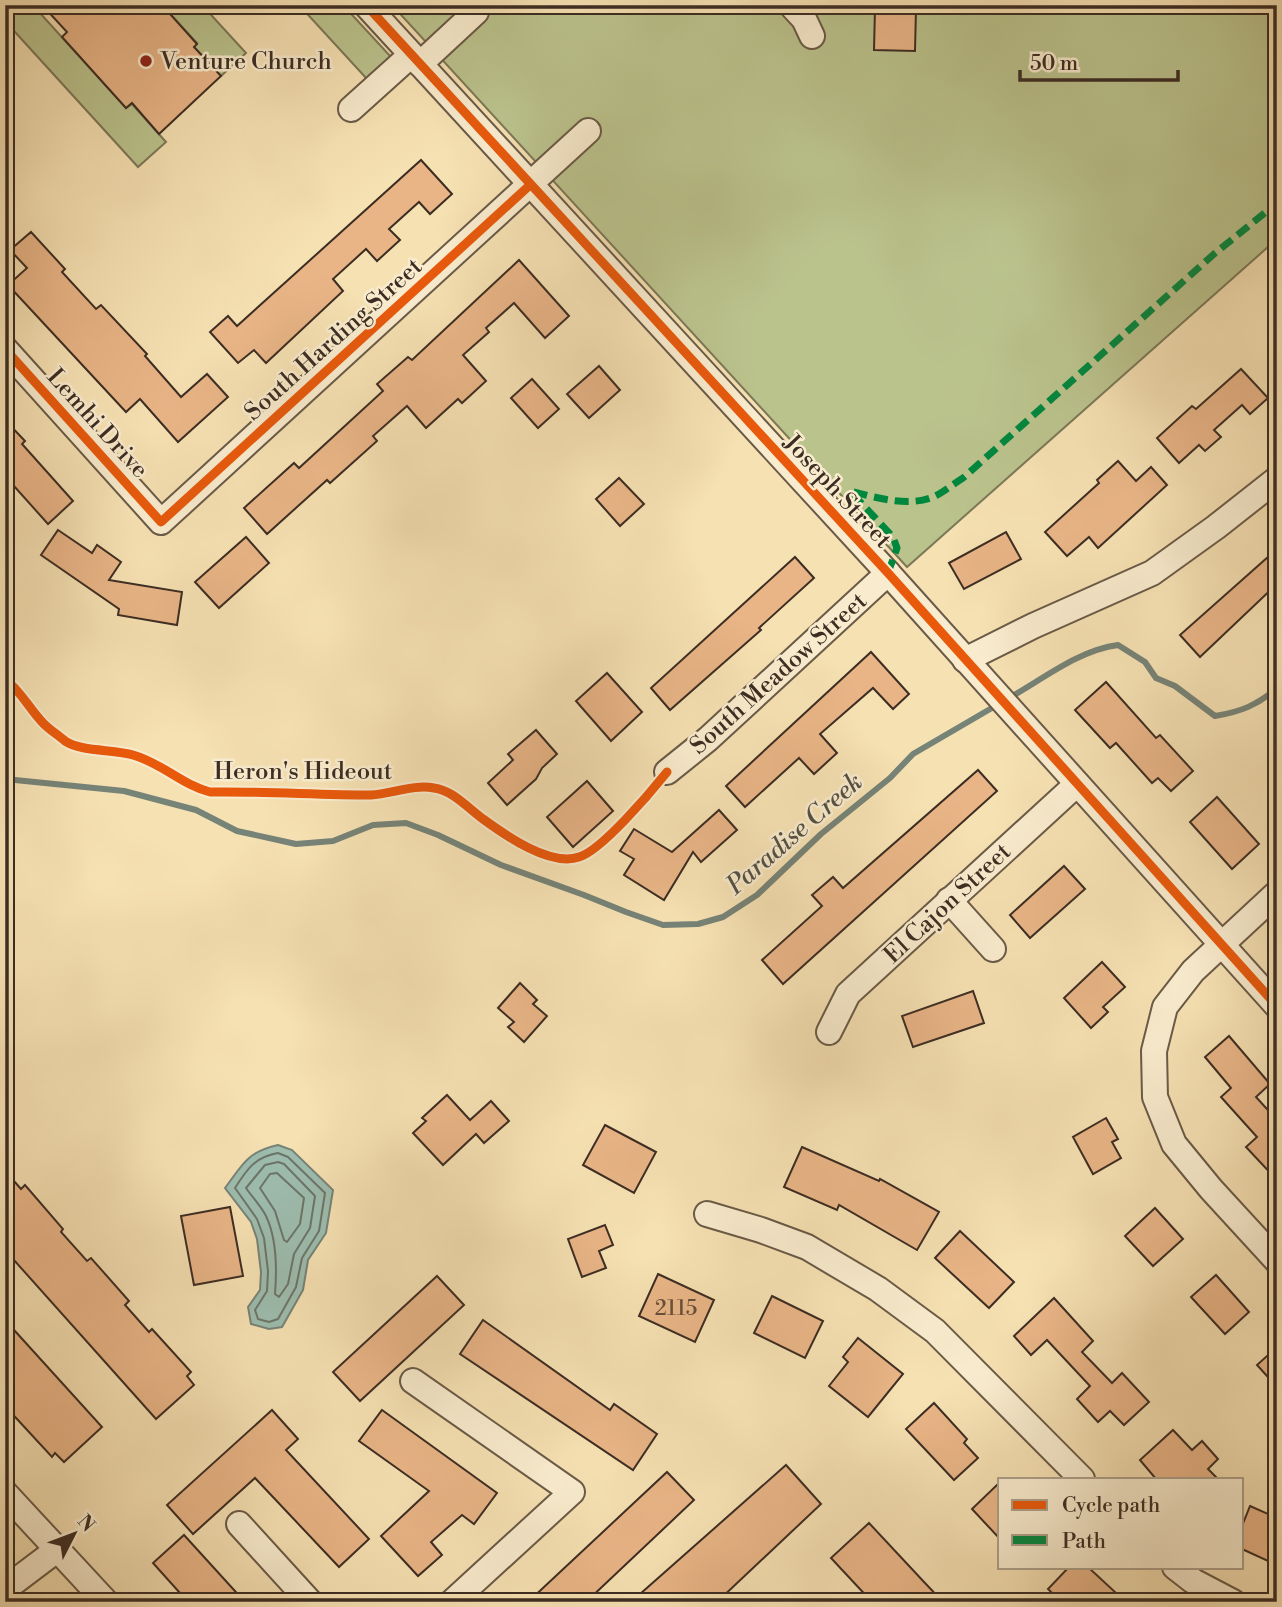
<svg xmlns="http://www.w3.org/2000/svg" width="1282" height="1607" font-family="'Libre Bodoni',serif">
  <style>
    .green { fill: #bbc38d; stroke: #7c7858; stroke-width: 2 }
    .water { fill: #9dbdaf; stroke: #768377; stroke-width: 2 }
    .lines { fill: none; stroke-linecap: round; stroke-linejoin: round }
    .shore { stroke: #6c7569; stroke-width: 2 }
    .stream { stroke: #768377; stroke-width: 6 }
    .building { fill: #e9b587; stroke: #3c2d23; stroke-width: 2 }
    .minor-casing { stroke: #6a5a47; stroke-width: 28 }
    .minor { stroke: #f9ecce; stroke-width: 24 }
    .quiet { stroke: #00873e; stroke-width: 7; stroke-dasharray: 14 7; stroke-linecap: butt }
    .cycleway-casing { stroke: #f9ecce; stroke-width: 13 }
    .cycleway { stroke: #e8590c; stroke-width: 9 }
    .poi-dot { fill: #8f2418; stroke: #f9ecce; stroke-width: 2.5 }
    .labels { text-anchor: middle; stroke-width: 5; stroke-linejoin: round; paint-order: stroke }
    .number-label { font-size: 21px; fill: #674f3c }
    .poi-label { font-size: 24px; fill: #3c2d23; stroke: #f9ecce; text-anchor: start }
    .street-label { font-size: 24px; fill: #3c2d23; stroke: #f9ecce }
    .water-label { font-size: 26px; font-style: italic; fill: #545146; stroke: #f9ecce }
  </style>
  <rect width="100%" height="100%" fill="#f6e1b3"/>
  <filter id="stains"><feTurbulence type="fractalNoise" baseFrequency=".00286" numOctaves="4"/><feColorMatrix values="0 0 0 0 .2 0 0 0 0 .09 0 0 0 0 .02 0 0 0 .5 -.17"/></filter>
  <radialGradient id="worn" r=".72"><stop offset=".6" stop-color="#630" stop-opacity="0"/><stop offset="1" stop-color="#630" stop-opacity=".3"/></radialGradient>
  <g class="green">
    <path d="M5 5H45L39 12 126 108 132 104 166 142 138 167 5 21Z"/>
    <path d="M162 5H202L246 53 221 76 194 47 197 43Z"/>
    <path d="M299 5H343L391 57 367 79Z"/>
    <path d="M392 5H1277V239L907 567Z"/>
  </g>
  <path class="water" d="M278 1145 292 1150 333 1190 326 1233 308 1260 303 1290 282 1327 269 1329 251 1324 248 1307 260 1290 261 1272 257 1239 251 1222 225 1188C243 1164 247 1152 278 1145Z"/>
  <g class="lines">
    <g class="shore">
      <path d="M278 1153 288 1157 325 1193 319 1231 302 1258 296 1287 278 1319 269 1322 258 1319 255 1310 267 1291 268 1271 264 1238 257 1219 235 1188C247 1169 255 1157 278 1153Z"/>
      <path d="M278 1162 284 1164 315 1196 310 1228 294 1254 288 1284 279 1297 275 1294C277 1269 277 1239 266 1216 261 1206 252 1197 246 1188L265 1165Z"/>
      <path d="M277 1173 304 1198 300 1224 287 1242 284 1240 275 1211 260 1188 270 1174Z"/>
    </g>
    <g class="stream">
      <path d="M1009 698C1043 679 1079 650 1118 645L1145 662 1156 678 1175 686 1215 716C1240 712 1258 705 1277 688"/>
      <path d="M5 779 124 791 196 810 237 831 296 844 333 841 373 825 406 823 438 835 501 865 584 895 626 912 663 925 698 924 723 917 757 895 821 834 890 778 913 754 997 705"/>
    </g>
  </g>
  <g class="building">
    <path d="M42 5H162L197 44 194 47 221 76 159 134 132 103 126 108 62 37 67 32Z"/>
    <path d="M875 8 916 9 915 51 874 50Z"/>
    <path d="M421 160 452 194 430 214 419 202 389 229 400 240 377 261 366 249 333 279 343 291 266 363 254 350 238 363 210 332 228 316 237 326Z"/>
    <path d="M31 232 65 269 62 272 96 309 101 305 147 354 145 356 181 397 207 374 228 397 178 442 140 399 126 412 8 285 27 268 10 250Z"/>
    <path d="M519 260 569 316 545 338 514 303 486 328 489 332 463 355 486 381 462 403 458 399 426 428 407 406 373 436 377 441 330 483 327 480 267 534 244 508 294 463 299 468 383 391 377 384 408 357 412 360Z"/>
    <path d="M599 366 620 390 589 418 567 394Z"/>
    <path d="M1241 369 1268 398 1250 414 1242 405 1214 430 1221 437 1205 451 1199 445 1179 463 1157 438 1192 406 1196 409Z"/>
    <path d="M532 379 559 409 538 428 511 398Z"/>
    <path d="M5 420 25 441 22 444 73 501 48 524 5 476Z"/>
    <path d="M1118 461 1136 481 1151 467 1167 485 1098 548 1089 537 1067 556 1045 532 1099 483 1097 480Z"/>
    <path d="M619 478 644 504 620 526 596 499Z"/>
    <path d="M58 530 92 553 97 545 121 562 109 580 182 592 177 625 118 615 119 609 41 555Z"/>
    <path d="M1006 532 1021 559 964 589 949 563Z"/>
    <path d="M246 537 269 563 219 608 195 582Z"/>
    <path d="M1277 549V584L1200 657 1180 635Z"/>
    <path d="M795 557 814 578 759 628 761 630 670 710 651 688Z"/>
    <path d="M871 652 909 694 893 709 873 688 820 734 837 753 814 774 799 758 745 807 726 786Z"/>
    <path d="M607 673 642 712 611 741 576 701Z"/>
    <path d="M1106 682 1156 738 1160 735 1193 771 1171 791 1158 778 1152 783 1116 743 1110 748 1075 710Z"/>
    <path d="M536 730 557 754 542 768 536 779 507 805 488 783 513 760 508 754Z"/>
    <path d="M978 770 997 791 783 984 762 960 822 906 812 895 833 877 843 888Z"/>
    <path d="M587 781 613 811 573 847 547 817Z"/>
    <path d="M1217 797 1259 844 1232 869 1190 822Z"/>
    <path d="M719 810 737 830 701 862 693 852 664 900 624 875 634 859 620 851 634 829 672 852Z"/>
    <path d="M1064 866 1085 889 1030 938 1010 915Z"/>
    <path d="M1102 962 1125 987 1103 1007 1108 1012 1091 1028 1064 998Z"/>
    <path d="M520 983 537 1000 533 1004 547 1016 524 1042 508 1027 514 1022 498 1008Z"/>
    <path d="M973 991 984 1023 913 1047 902 1016Z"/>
    <path d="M1229 1036 1270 1084 1256 1097 1277 1120V1180L1246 1147 1257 1137 1221 1097 1231 1088 1205 1057Z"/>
    <path d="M447 1095 470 1120 491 1101 509 1121 484 1143 476 1134 443 1165 413 1133 426 1121 422 1118Z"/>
    <path d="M1106 1118 1118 1139 1112 1142 1121 1158 1093 1174 1073 1137Z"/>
    <path d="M605 1125 656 1152 634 1193 583 1165Z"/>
    <path d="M802 1147 879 1181 880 1179 939 1212 917 1250 839 1205 837 1210 784 1187Z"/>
    <path d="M5 1171 21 1189 25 1185 63 1229 61 1232 87 1261 91 1258 129 1301 125 1305 149 1332 152 1329 191 1372 187 1376 194 1385 156 1419 5 1250Z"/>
    <path d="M230 1207 243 1276 194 1285 181 1216Z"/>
    <path d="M1155 1208 1183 1239 1153 1266 1125 1236Z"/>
    <path d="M605 1225 613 1245 599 1251 606 1268 582 1277 568 1239Z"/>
    <path d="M960 1231 1014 1282 989 1308 935 1258Z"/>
    <path d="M658 1274 714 1300 695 1342 639 1316Z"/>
    <path d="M1216 1275 1249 1312 1225 1334 1191 1297Z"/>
    <path d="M437 1276 464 1305 360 1401 333 1372Z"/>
    <path d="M772 1296 823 1321 805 1358 754 1333Z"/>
    <path d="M1054 1298 1093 1341 1082 1352 1112 1383 1122 1373 1149 1402 1124 1425 1110 1411 1098 1422 1077 1399 1090 1386 1047 1340 1031 1355 1014 1336Z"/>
    <path d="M5 1320 102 1427 64 1462 55 1453 52 1457 5 1406Z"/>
    <path d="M483 1320 610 1410 614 1404 657 1434 633 1470 460 1354Z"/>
    <path d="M858 1338 903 1374 868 1417 829 1386 848 1362 843 1357Z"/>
    <path d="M1277 1347V1387L1257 1365Z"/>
    <path d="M934 1403 967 1439 964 1443 978 1458 954 1480 906 1429Z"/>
    <path d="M272 1410 298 1439 286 1450 369 1539 339 1567 255 1478 193 1534 167 1505Z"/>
    <path d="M382 1410 497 1493 474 1524 462 1515 431 1542 442 1555 418 1576 381 1536 429 1491 359 1441Z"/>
    <path d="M1173 1430 1192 1450 1202 1441 1218 1459 1208 1469 1218 1479H1156L1140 1460Z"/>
    <path d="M786 1465 821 1504 717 1602H631Z"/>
    <path d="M667 1472 694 1500 586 1602H528Z"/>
    <path d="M1000 1482V1539L972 1509Z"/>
    <path d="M1250 1506 1277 1518V1540L1268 1561 1242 1549V1526Z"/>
    <path d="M869 1523 925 1583 943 1602H872L831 1558Z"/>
    <path d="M184 1535 245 1602H188L153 1563Z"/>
    <path d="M1069 1567H1088L1115 1592 1106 1602H1061L1048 1589Z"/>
  </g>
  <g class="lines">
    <g class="minor-casing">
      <g id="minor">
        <path d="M366 5 888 573 1277 1006"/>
        <path d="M791 5 804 19 812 36"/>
        <path d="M420 64 476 12"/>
        <path d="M351 109 411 55"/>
        <path d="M5 349 161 522 588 131"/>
        <path d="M965 660 1033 626 1152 573 1216 527 1277 479"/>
        <path d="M667 772 708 739 888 573"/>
        <path d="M1277 893 1193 971 1165 1007 1154 1051 1155 1097 1174 1144 1211 1189 1277 1261"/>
        <path d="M949 900 993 949"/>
        <path d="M829 1032 848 994 1077 784"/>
        <path d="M707 1214 761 1230 807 1247 878 1289 935 1331 1082 1479"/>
        <path d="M413 1381 572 1492 452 1602"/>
        <path d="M5 1493 106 1602"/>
        <path d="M239 1524 310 1602"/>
        <path d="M1175 1567 1193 1581 1233 1602"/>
        <path d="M5 1589 58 1549"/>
      </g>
    </g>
    <use href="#minor" class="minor"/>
    <path class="quiet" d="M888 573 897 548 893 537 850 491C878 498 913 509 939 494 947 489 955 483 963 478L1214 254 1277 203"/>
    <g class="cycleway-casing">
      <g id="cycleway">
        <path d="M366 5 888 573 1277 1006"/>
        <path d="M5 349 161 522 530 185"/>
        <path d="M5 679C21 691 30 710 44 724 50 730 58 735 65 741 81 752 114 749 133 755 162 763 182 785 210 792 264 791 317 795 371 795 391 794 414 784 434 788 452 790 468 808 483 819 505 835 550 867 579 857 601 851 651 792 667 772"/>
      </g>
    </g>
    <use href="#cycleway" class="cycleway"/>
  </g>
  <circle class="poi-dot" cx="146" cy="61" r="7"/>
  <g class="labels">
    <g class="number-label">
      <text x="676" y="1315">2115</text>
    </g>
    <g class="poi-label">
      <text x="160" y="69">Venture Church</text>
    </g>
    <g class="street-label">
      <text transform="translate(333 339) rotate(-42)" y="8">South Harding Street</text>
      <text transform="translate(98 423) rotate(48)" y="8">Lemhi Drive</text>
      <text transform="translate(838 491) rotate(47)" y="8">Joseph Street</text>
      <text transform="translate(778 673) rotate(-42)" y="8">South Meadow Street</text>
      <text x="303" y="779">Heron's Hideout</text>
      <text transform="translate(947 903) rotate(-43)" y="8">El Cajon Street</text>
    </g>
    <g class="water-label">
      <text transform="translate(794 833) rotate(-41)" y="9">Paradise Creek</text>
    </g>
  </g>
  <rect width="1282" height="1607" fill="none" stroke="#f6e1b3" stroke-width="28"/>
  <rect x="7" y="7" width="1268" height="1593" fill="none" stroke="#3c2d23" stroke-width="3.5"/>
  <rect x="14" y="14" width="1254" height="1579" fill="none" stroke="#3c2d23" stroke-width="2"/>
  <rect x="998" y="1478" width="245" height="91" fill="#f9ecce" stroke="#ada08a" stroke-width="2"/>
  <rect x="1012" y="1500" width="35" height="10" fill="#e8590c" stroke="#ada08a" stroke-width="2"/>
  <text x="1062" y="1512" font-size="21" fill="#3c2d23">Cycle path</text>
  <rect x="1012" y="1535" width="35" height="10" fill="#00873e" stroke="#ada08a" stroke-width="2"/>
  <text x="1062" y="1548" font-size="21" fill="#3c2d23">Path</text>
  <g transform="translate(74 1534) rotate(48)" stroke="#f9ecce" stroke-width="5" paint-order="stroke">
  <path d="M0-5L12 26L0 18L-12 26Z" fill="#3c2d23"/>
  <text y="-10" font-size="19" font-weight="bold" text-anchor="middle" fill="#3c2d23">N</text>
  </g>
  <path d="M1020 70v10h158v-10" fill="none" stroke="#3c2d23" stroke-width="3.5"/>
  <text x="1030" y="70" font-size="21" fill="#3c2d23" stroke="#f9ecce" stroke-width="5" paint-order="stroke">50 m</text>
  <rect width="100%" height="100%" filter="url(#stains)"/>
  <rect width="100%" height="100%" fill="url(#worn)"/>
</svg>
